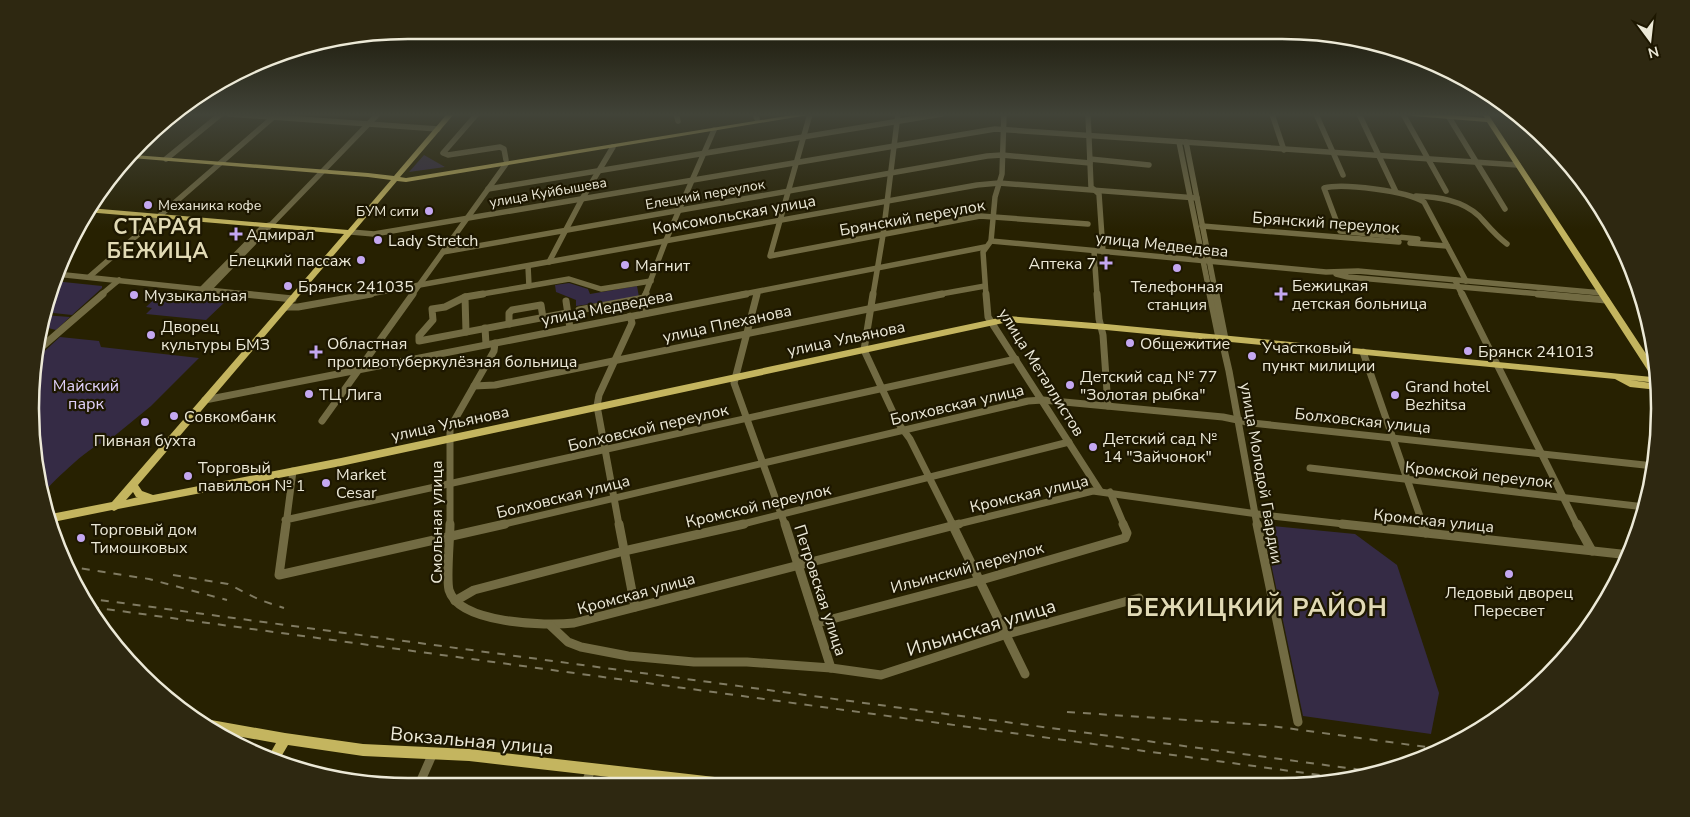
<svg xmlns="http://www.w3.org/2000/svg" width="1690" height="817" font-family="'Nunito Sans',sans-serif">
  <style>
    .green { fill: #352b45 }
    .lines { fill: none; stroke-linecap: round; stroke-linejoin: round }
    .minor-far2 { stroke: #726b43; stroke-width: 5.5 }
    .minor-far1 { stroke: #726b43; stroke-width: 7 }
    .minor { stroke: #726b43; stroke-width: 9 }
    .major { fill: #c4b55f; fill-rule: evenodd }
    .rail { stroke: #807b62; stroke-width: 2; stroke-dasharray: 8 8; stroke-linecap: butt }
    .poi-dot { fill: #c4a7f1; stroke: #1d1700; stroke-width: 2 }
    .labels { text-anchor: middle; stroke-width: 4.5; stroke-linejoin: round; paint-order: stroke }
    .far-street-label { font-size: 14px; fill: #ece9d7; stroke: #1d1700 }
    .far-poi-label { font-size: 14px; fill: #ece9d7; stroke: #1d1700; text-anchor: start }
    .street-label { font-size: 16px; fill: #ece9d7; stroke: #1d1700 }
    .poi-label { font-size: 16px; fill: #ece9d7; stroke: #1d1700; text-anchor: start }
    .park-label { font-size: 16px; fill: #e0d1fa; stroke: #1d1700 }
    .near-street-label { font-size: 19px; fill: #ece9d7; stroke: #1d1700 }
    .district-label { font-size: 21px; font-weight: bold; letter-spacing: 1px; fill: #e1dab5; stroke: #1d1700 }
    .near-district-label { font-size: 25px; font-weight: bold; letter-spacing: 1px; fill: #e1dab5; stroke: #1d1700 }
    .rim { fill: none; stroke: #ece9d7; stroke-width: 2.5 }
  </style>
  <rect width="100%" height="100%" fill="#272101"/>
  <g class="green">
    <path d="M424 155 445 167 409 172Z"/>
    <path d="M54 281 102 286V288L72 315 44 312Z"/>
    <path d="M569 283 588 289 590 294 637 286 639 297 576 306V300L556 292 555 285Z"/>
    <path d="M161 293 227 300 206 320 146 314 152 308 146 307Z"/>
    <path d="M43 315 70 317 56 330 40 326Z"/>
    <path d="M60 337 99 341 101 347 199 358 151 406 107 442C94 441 54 481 44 492L33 458 37 358Z"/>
    <path d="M1263 525 1355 534 1397 565 1439 693 1431 734 1303 716Z"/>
  </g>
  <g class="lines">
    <g class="minor-far2">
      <path d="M229 114 438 129"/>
      <path d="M477 114 443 153 448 155 500 147 504 149 506 160"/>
      <path d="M676 114 678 121"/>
      <path d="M755 114 757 119"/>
      <path d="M810 114 770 256 980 216 1088 224"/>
      <path d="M1088 114 1091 187 1099 194 1103 252"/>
      <path d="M1272 114 1284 150"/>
      <path d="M1316 114 1343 175"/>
      <path d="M1359 114 1396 192"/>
      <path d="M1403 114 1446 191"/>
      <path d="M1447 114 1505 209"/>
      <path d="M1179 142 1210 295"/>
      <path d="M1186 142 1216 295"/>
      <path d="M166 159 221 114"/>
      <path d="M1090 159 1149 165"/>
      <path d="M488 189 942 114"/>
      <path d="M1416 196C1438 197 1462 200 1479 216 1488 226 1496 236 1507 244"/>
      <path d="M1202 226 1399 242"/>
      <path d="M351 232 374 234 995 129 1518 165"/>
      <path d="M1418 239 1340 231 1324 188C1343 183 1407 191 1424 202L1466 281"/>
      <path d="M991 241 1326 272 1358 271 1602 293"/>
      <path d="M1410 243 1447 246"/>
      <path d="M1094 251 1097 295"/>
      <path d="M443 252 987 156 1002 155 1090 163"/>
      <path d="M549 262 582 199 613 147"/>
      <path d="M56 274 257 295"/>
      <path d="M1336 274 1348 277 1552 295"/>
      <path d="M89 277 277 114"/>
      <path d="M1455 280 1462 295"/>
      <path d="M529 286 569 279 601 289 651 281"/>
      <path d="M202 289 263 227 269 225"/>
      <path d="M209 289 378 114"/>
      <path d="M101 295 119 280"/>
      <path d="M364 295 977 185 999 183 1197 198"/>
      <path d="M412 295 506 164"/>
      <path d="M476 295 529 286 528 266"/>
      <path d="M645 295 666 240 714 130"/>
      <path d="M739 295 985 247"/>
      <path d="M756 295 757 293"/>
      <path d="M873 295 883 235 898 114"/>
      <path d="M935 295 985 286"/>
      <path d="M986 295 983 252 991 241 995 197 1002 174 1004 114"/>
    </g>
    <g class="minor-far1">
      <path d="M245 294 293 299"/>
      <path d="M646 294 644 298 647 313"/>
      <path d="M757 294 734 383 785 525"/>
      <path d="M873 294 864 350 898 423 910 439 953 525"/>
      <path d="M986 294 988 317 1100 491"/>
      <path d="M1097 294 1099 319 1103 335 1108 406"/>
      <path d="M1210 294 1219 338 1223 345 1229 371 1257 525"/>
      <path d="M1216 294 1225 339 1224 343"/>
      <path d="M1462 294 1577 525"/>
      <path d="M1538 294 1606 300"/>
      <path d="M465 297 445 307 432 309 433 320 419 336V341L567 313"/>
      <path d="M566 301 570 328"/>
      <path d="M286 307H298L371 294"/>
      <path d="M579 310 644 298"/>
      <path d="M509 324V313L512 310 541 305 543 318"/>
      <path d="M485 328 486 344"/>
      <path d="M466 332 465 297 483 294"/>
      <path d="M37 351 103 294"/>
      <path d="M1363 352 1423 525"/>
      <path d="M474 386 495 385 942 294"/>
      <path d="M205 400 746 294"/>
      <path d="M322 421 413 294"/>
      <path d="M1310 468 1645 507"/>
      <path d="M1110 492 1124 525"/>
      <path d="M285 520 1016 359"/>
      <path d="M286 525 293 471"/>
      <path d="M450 525V428L494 351 495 343"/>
      <path d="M500 525 1028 401 1043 400 1223 417 1252 423 1654 466"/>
      <path d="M619 525 597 406 599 395 632 323 630 316"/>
      <path d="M739 525 1069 442"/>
      <path d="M954 525 1093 491 1272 516 1353 525"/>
    </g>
    <g class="minor">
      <path d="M286 524 279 575 505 524"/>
      <path d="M450 524C450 538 446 578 449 590 459 624 546 626 574 623L959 524"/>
      <path d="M619 524 635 607"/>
      <path d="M785 524 831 668"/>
      <path d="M952 524 1025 674"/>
      <path d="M1257 524 1298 722"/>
      <path d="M1342 524 1630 555"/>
      <path d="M1422 524 1426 533"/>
      <path d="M1577 524 1592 551"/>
      <path d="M455 601 474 590 624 551 744 524"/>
      <path d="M817 623 981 580 1125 538 1127 533 1123 524"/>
      <path d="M551 626 568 642 581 647 628 656 694 662H747L831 668 881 675 1007 634 1139 598"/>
      <path d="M585 786 591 769"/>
      <path d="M418 787 433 753"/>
    </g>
    <g class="major">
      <path d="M447 114H454L400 177 406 178 798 114H814L406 182 397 181 138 485 142 491 153 495 341 458 1008 316 1106 324 1652 377 1487 122 1413 116 1410 114H1440L1485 118 1482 114H1488L1656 369 1657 383 1630 380 1658 384V390L1630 387 1615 379 1106 330 1008 322 341 466 118 509 114 511 112 510 53 522 51 514 112 502 344 234 86 212 89 208 348 230 391 180 368 177 131 158 134 155 368 173 394 176ZM133 492 136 497H138L126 500Z"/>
      <path d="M200 718 285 733 363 744 469 749 741 780 745 782 747 786H688L469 761 363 756 288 745 278 762 267 759 276 743 215 732 195 721Z"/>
    </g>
    <g class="rail">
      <path d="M66 566 149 579 227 600"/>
      <path d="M173 575 228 584 260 600 284 608"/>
      <path d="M85 598 1377 772"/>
      <path d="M91 607 1349 779"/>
      <path d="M1067 712 1264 725 1441 749"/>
    </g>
  </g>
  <linearGradient id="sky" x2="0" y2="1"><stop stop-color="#151201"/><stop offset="0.5" stop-color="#414338"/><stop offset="1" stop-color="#414338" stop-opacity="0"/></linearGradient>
  <rect width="1690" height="229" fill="url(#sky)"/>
  <g class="poi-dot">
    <circle cx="148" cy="205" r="5"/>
    <circle cx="429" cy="211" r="5"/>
    <path d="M233.5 226.5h5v5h5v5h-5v5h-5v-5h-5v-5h5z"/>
    <circle cx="378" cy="240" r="5"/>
    <circle cx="361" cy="260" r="5"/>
    <path d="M1103.5 255.5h5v5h5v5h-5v5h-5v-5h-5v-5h5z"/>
    <circle cx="625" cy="265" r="5"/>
    <circle cx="1177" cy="268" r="5"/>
    <circle cx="288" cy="286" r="5"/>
    <path d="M1278.5 286.5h5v5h5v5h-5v5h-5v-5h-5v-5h5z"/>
    <circle cx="134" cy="295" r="5"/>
    <circle cx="151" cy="335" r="5"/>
    <circle cx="1130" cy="343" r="5"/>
    <circle cx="1468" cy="351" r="5"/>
    <path d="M313.5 344.5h5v5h5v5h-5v5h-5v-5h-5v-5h5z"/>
    <circle cx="1252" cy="356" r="5"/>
    <circle cx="1070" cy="385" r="5"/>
    <circle cx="309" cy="394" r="5"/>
    <circle cx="1395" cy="395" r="5"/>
    <circle cx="174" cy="416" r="5"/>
    <circle cx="145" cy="422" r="5"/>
    <circle cx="1093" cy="447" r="5"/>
    <circle cx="188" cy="476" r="5"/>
    <circle cx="326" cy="483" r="5"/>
    <circle cx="81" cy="538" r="5"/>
    <circle cx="1509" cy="574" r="5"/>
  </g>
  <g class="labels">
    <g class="far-street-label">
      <text transform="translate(548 192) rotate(-10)" y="5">улица Куйбышева</text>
      <text transform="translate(705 194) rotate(-10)" y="5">Елецкий переулок</text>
    </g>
    <g class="far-poi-label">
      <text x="158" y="210">Механика кофе</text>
      <text x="419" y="216" text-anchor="end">БУМ сити</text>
    </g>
    <g class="street-label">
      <text transform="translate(734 214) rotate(-10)" y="6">Комсомольская улица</text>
      <text transform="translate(912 217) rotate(-10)" y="6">Брянский переулок</text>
      <text transform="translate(1326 222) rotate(4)" y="6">Брянский переулок</text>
      <text transform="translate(1162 244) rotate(6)" y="6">улица Медведева</text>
      <text transform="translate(607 307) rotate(-11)" y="6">улица Медведева</text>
      <text transform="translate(727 323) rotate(-12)" y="6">улица Плеханова</text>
      <text transform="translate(846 338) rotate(-12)" y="6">улица Ульянова</text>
      <text transform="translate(1042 372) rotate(58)" y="6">улица Металлистов</text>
      <text transform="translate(957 404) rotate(-13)" y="6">Болховская улица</text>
      <text transform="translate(1363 420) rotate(6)" y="6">Болховская улица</text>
      <text transform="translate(450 423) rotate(-12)" y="6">улица Ульянова</text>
      <text transform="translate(648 427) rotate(-13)" y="6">Болховской переулок</text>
      <text transform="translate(1262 473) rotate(80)" y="6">улица Молодой Гвардии</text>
      <text transform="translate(1479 474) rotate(6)" y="6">Кромской переулок</text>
      <text transform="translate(1029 493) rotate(-13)" y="6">Кромская улица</text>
      <text transform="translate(563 496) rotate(-14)" y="6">Болховская улица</text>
      <text transform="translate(758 505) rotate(-13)" y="6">Кромской переулок</text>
      <text transform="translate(1434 520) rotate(6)" y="6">Кромская улица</text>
      <text transform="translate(436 522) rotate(-90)" y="6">Смольная улица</text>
      <text transform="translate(967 567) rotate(-15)" y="6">Ильинский переулок</text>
      <text transform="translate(821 590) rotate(72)" y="6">Петровская улица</text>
      <text transform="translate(636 593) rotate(-15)" y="6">Кромская улица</text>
    </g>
    <g class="poi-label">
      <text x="246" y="240">Адмирал</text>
      <text x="388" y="246">Lady Stretch</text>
      <text x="351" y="266" text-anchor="end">Елецкий пассаж</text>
      <text x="1096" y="269" text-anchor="end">Аптека 7</text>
      <text x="635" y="271">Магнит</text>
      <text x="1292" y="291">Бежицкая<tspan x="1292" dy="18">детская больница</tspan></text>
      <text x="298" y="292">Брянск 241035</text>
      <text x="1177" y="292" text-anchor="middle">Телефонная<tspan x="1177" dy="18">станция</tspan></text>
      <text x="144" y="301">Музыкальная</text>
      <text x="161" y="332">Дворец<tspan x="161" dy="18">культуры БМЗ</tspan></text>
      <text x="327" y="349">Областная<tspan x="327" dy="18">противотуберкулёзная больница</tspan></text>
      <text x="1140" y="349">Общежитие</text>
      <text x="1262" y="353">Участковый<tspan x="1262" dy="18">пункт милиции</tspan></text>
      <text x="1478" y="357">Брянск 241013</text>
      <text x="1080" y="382">Детский сад № 77<tspan x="1080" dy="18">"Золотая рыбка"</tspan></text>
      <text x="1405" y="392">Grand hotel<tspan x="1405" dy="18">Bezhitsa</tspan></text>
      <text x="319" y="400">ТЦ Лига</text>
      <text x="184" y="422">Совкомбанк</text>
      <text x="1103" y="444">Детский сад №<tspan x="1103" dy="18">14 "Зайчонок"</tspan></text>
      <text x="145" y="446" text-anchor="middle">Пивная бухта</text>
      <text x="198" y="473">Торговый<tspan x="198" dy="18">павильон № 1</tspan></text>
      <text x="336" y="480">Market<tspan x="336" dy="18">Cesar</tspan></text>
      <text x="91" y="535">Торговый дом<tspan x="91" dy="18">Тимошковых</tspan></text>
      <text x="1509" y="598" text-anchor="middle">Ледовый дворец<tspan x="1509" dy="18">Пересвет</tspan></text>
    </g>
    <g class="park-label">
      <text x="86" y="391">Майский<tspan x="86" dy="18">парк</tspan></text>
    </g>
    <g class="near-street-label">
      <text transform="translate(981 627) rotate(-17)" y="7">Ильинская улица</text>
      <text transform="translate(472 740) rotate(5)" y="7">Вокзальная улица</text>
    </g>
    <g class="district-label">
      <text x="158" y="234">CТАРАЯ<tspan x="158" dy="24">БЕЖИЦА</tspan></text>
    </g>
    <g class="near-district-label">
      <text x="1257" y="616">БЕЖИЦКИЙ РАЙОН</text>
    </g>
  </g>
  <path d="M0 0H1690V817H0ZM408 39H1282A369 369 0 0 1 1651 408V409A369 369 0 0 1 1282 778H408A369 369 0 0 1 39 409V408A369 369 0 0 1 408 39Z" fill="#2e2811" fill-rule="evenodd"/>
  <path class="rim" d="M408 39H1282A369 369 0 0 1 1651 408V409A369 369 0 0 1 1282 778H408A369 369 0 0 1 39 409V408A369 369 0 0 1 408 39Z"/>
  <g transform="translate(1650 40) rotate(165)" stroke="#1d1700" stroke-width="4" paint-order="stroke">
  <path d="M0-4L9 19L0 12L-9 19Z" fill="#ece9d7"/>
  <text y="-8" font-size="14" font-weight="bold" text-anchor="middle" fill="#ece9d7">N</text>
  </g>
</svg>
